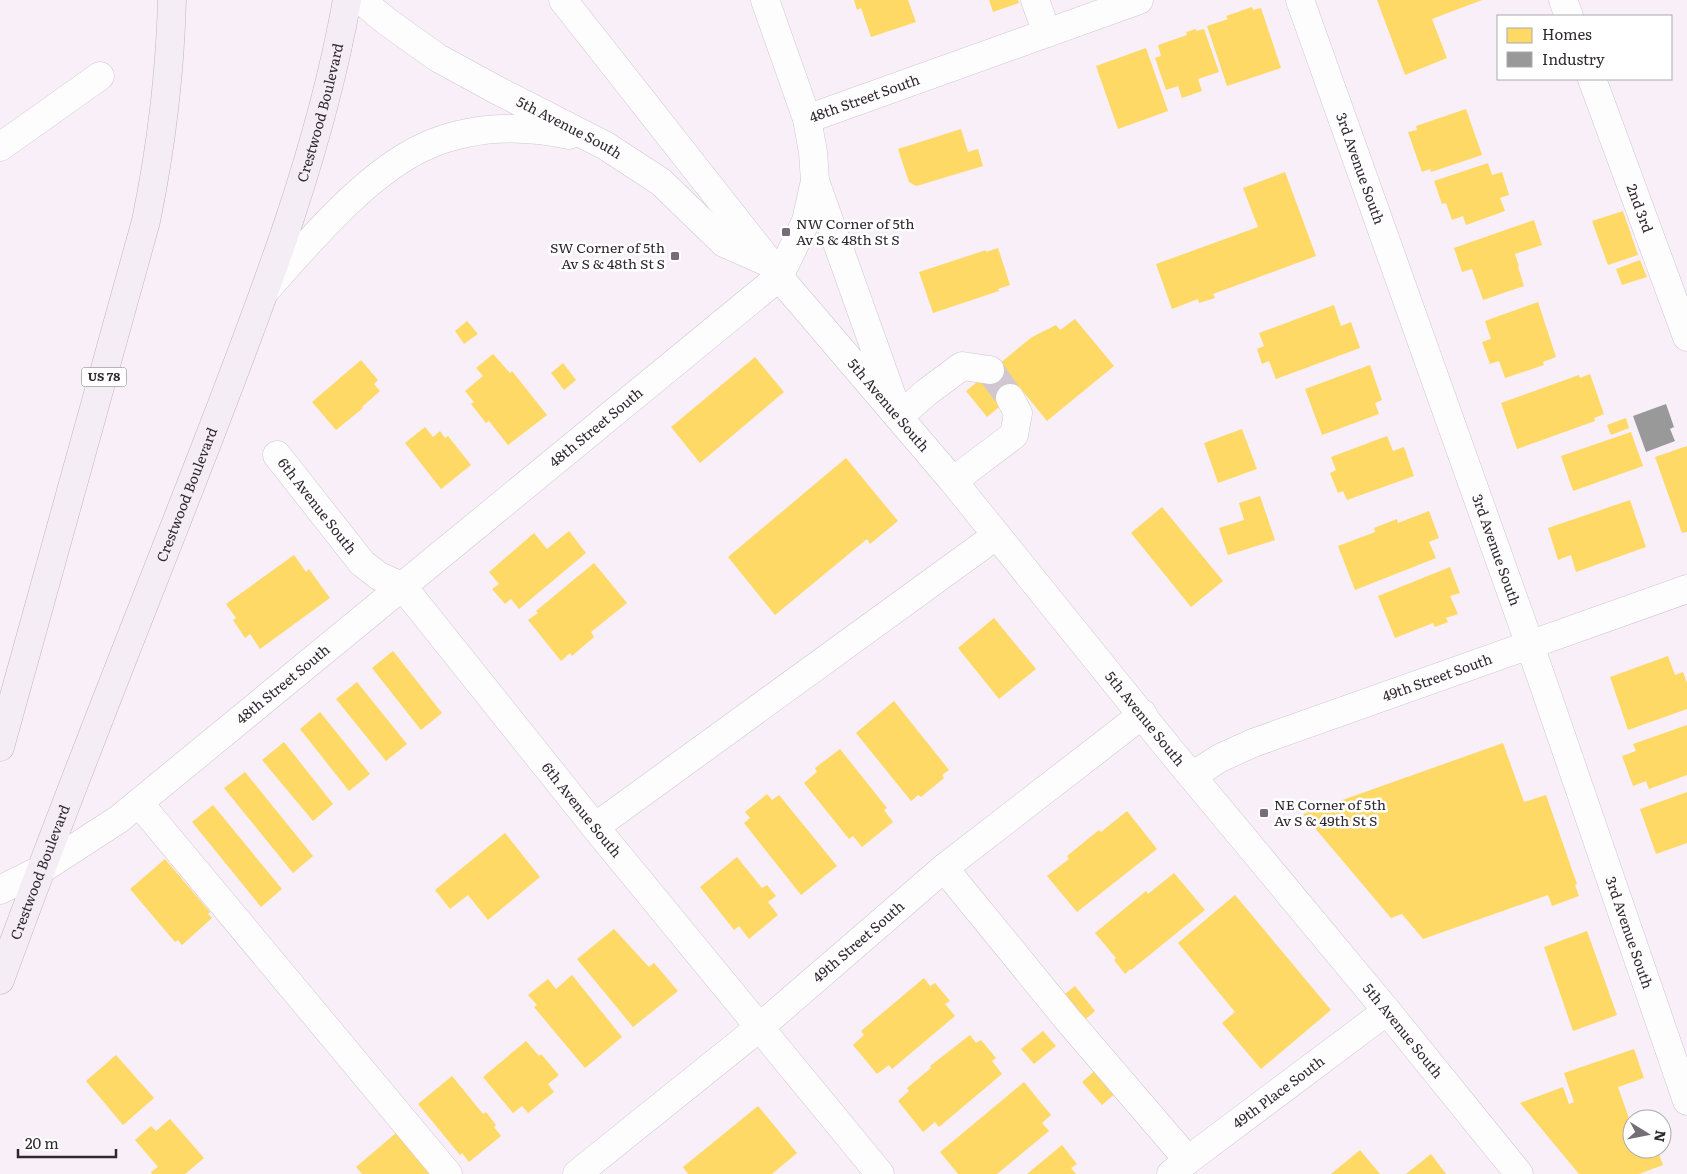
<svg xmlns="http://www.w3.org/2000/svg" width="1687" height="1174" font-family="Literata,serif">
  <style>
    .homes { fill: #ffd966 }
    .industry { fill: #999 }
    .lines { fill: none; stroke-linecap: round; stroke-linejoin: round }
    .minor-tunnel { stroke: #d0c7d0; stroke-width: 28; stroke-dasharray: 28 14; stroke-linecap: butt }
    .minor-casing { stroke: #cfc7cf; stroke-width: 29 }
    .major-casing { stroke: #c3b4c4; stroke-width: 29 }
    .minor { stroke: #fefdfe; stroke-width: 28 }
    .major { stroke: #f5edf5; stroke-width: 28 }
    .poi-dot { fill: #766e76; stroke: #fff; stroke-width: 2 }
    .labels { text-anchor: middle; stroke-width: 5; stroke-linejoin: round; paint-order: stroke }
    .shield { fill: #fff; stroke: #6e686e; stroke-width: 1 }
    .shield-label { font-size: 12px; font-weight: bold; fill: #302830 }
    .street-label { font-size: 14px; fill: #302830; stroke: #fff }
    .poi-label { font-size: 14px; fill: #302830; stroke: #fff; text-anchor: start }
  </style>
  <rect width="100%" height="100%" fill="#f8eff8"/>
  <g class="homes">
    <path d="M854 0H908L916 22 871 37 861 8 857 10Z"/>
    <path d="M989 0H1018L1019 3 993 12Z"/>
    <path d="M1377 0H1482L1432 19 1447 58 1405 75Z"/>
    <path d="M1252 7 1253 10 1261 8 1281 68 1227 86 1207 26 1228 19 1226 16Z"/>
    <path d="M1196 29V31L1204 29 1219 72 1198 79 1202 91 1182 98 1178 86 1166 90 1155 58 1161 56 1158 45 1187 35 1186 32Z"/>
    <path d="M1146 48 1168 111 1118 129 1096 66Z"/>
    <path d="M1466 109 1482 155 1431 172 1430 169 1422 172 1408 132 1417 130 1416 126Z"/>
    <path d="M961 129 968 152 978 149 983 166 920 185 916 186 909 182 898 149Z"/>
    <path d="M1488 163 1492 175 1502 172 1509 195 1500 198 1505 211 1466 225 1463 216 1452 220 1446 203 1442 204 1434 181Z"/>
    <path d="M1285 172 1316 256 1213 294 1215 298 1199 303 1198 299 1172 309 1156 264 1258 227 1243 188Z"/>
    <path d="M1623 211 1638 255 1608 265 1592 221Z"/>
    <path d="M1534 220 1542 245 1515 254 1519 266 1518 267 1524 286 1483 300 1472 269 1462 272 1454 248Z"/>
    <path d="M998 248 1010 285 998 289 999 291 933 313 919 272 986 250V252Z"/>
    <path d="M1640 260 1647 277 1622 285 1616 269Z"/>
    <path d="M1538 302 1556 357 1543 362 1544 365 1505 378 1499 361 1490 364 1482 342 1491 339 1485 321Z"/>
    <path d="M1334 305 1341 326 1351 322 1360 348 1276 379 1269 361 1262 364 1257 349 1264 346 1259 333Z"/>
    <path d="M1075 319 1114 366 1047 421 1021 389 987 417 966 391 1032 337 1056 325 1060 330Z"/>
    <path d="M467 321 478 334 464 344 455 331Z"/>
    <path d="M493 354 510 373 512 371 547 415 508 445 489 421 486 423 471 404 474 402 465 391 483 376 476 368Z"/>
    <path d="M755 357 784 392 700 463 671 427Z"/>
    <path d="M361 360 378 380 374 384 380 391 362 407 363 408 336 430 312 402Z"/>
    <path d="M563 363 576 380 564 390 551 373Z"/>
    <path d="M1370 365 1382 400 1375 403 1379 414 1322 435 1305 389Z"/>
    <path d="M1590 374 1604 414 1594 418 1595 421 1517 449 1501 403 1579 375 1580 378Z"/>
    <path d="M1626 418 1629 428 1611 435 1607 425Z"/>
    <path d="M425 427 433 437 440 431 445 438 448 436 471 465 441 489 405 443Z"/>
    <path d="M1242 429 1257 469 1218 483 1204 443Z"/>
    <path d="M1631 432 1643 466 1573 491 1561 456Z"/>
    <path d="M1387 436 1393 451 1404 447 1414 476 1347 500 1343 491 1338 493 1330 473 1336 470 1331 457Z"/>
    <path d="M1687 446V532L1682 533 1655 457Z"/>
    <path d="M846 458 898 521 870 544 867 539 775 615 728 557Z"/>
    <path d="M1260 496 1275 540 1228 555 1219 528 1244 520 1239 503Z"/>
    <path d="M1630 500 1646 547 1576 572 1571 555 1558 560 1548 528Z"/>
    <path d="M1162 507 1223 581 1191 607 1131 533Z"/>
    <path d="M1429 511 1439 538 1429 542 1436 558 1355 590 1338 546 1375 532 1374 528 1397 519 1398 523Z"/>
    <path d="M569 531 586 553 519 609 511 599 505 604 492 589 499 584 489 572 534 533 547 549Z"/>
    <path d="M294 555 306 572 309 569 330 598 260 649 250 634 245 638 233 620 236 618 226 604Z"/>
    <path d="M594 563 627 603 591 632 594 637 572 656 570 653 561 661 528 620 538 613 536 611Z"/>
    <path d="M1450 567 1460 593 1450 596 1458 614 1446 618 1448 622 1435 627 1433 623 1395 638 1378 596Z"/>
    <path d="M994 618 1036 669 999 699 958 648Z"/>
    <path d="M393 651 442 713 421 730 372 668Z"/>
    <path d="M1668 656 1675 675 1683 672 1687 683V709L1628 730 1610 677Z"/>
    <path d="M357 682 407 744 386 761 336 699Z"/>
    <path d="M894 701 949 770 942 775 944 778 921 797 918 795 911 801 856 733Z"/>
    <path d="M320 712 370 774 349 791 300 729Z"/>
    <path d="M1687 725V775L1649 789 1646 781 1633 786 1622 756 1636 751 1633 744Z"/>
    <path d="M284 742 333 804 313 821 262 760Z"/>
    <path d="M1503 743 1524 802 1546 795 1577 884 1575 885 1579 896 1552 906 1548 895 1423 939 1402 914 1391 918 1303 814Z"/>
    <path d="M840 749 887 808 884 810 893 822 862 847 853 836 849 839 804 783 817 772 815 768Z"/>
    <path d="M245 772 313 856 293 873 224 788Z"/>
    <path d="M1687 792V843L1656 854 1640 809Z"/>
    <path d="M767 794 772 800 779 795 837 866 801 895 744 823 750 818 745 812Z"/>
    <path d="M213 805 282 889 261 907 192 822Z"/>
    <path d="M1127 811 1157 849 1077 912 1047 876 1069 859 1067 856 1099 830 1101 832Z"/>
    <path d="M505 833 540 877 488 920 468 895 450 909 435 890Z"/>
    <path d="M737 857 762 888 767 885 776 896 768 902 778 915 749 939 739 926 734 930 700 887Z"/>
    <path d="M165 859 210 912 208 914 212 918 182 945 178 940 175 942 130 889Z"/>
    <path d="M1174 873 1205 910 1131 970 1130 969 1125 974 1114 960 1116 958 1095 933 1146 891 1148 894Z"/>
    <path d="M1235 895 1331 1010 1261 1069 1222 1023 1235 1012 1178 943Z"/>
    <path d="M614 929 649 967 654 963 678 991 633 1027 577 959Z"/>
    <path d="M1587 931 1617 1015 1573 1031 1544 947Z"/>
    <path d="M572 975 622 1037 585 1068 534 1007 537 1005 528 995 548 979 556 989Z"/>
    <path d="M924 978 930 986 935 983 950 1001 945 1004 955 1016 892 1069 889 1065 877 1074 853 1045 864 1035 861 1031Z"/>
    <path d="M1075 986 1095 1011 1081 1023 1060 998Z"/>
    <path d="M1043 1031 1056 1046 1034 1064 1021 1049Z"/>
    <path d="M970 1035 976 1043 981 1040 996 1058 992 1061 1002 1074 939 1127 935 1122 923 1132 898 1101 909 1091 907 1088 931 1068 930 1066Z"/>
    <path d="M526 1041 539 1056 541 1054 559 1075 548 1084 554 1092 528 1113 522 1106 513 1113 483 1077Z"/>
    <path d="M1634 1049 1644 1078 1618 1087 1632 1127V1149H1657L1663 1165 1639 1174H1579L1520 1103 1563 1087 1569 1104 1574 1102 1564 1073Z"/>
    <path d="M116 1055 154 1098 123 1125 86 1081Z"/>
    <path d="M1098 1068 1118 1091 1102 1105 1082 1082Z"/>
    <path d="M452 1076 483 1114 486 1112 496 1125 494 1127 501 1136 469 1162 462 1153 460 1155 418 1104Z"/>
    <path d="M1024 1082 1051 1115 1042 1123 1049 1131 997 1174H958L940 1152Z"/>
    <path d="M758 1106 797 1153 772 1174H688L683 1167Z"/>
    <path d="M170 1119 204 1158 185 1174H152L151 1172 158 1167 135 1140 151 1126 156 1131Z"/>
    <path d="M396 1133 430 1174H362L356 1167Z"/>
    <path d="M1062 1145 1077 1164 1071 1168 1076 1174H1027Z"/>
    <path d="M1360 1150 1380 1174H1331Z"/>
    <path d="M1431 1154 1446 1174H1406Z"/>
  </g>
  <path class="industry" d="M1666 404 1674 427 1670 429 1675 441 1646 452 1633 416Z"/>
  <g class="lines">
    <path class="minor-tunnel" d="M990 370 1010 398"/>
    <g class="minor-casing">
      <g id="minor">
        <path id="s1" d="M361 0 386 21 438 58 493 88 606 146 661 182 724 243 767 262"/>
        <path id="s2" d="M563 0 770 263 779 277 953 481 1170 750 1387 1011 1519 1174"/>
        <path d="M1035 0 1047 33"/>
        <path id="s3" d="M1300 0 1530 645 1687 1101"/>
        <path d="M1563 0 1569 16"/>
        <path id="s4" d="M1592 79 1687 337"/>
        <path id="s5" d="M807 119 1139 0"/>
        <path d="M0 147 100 76"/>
        <path d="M815 181 899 416 927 392 962 366 990 370"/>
        <path d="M265 291C308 243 367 172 426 146 471 126 522 125 569 135"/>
        <path id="s6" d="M277 455 362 563 379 576 403 587 595 827 880 1174"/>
        <path d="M953 481 1014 435 1018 413 1010 398"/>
        <path id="s7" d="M1192 776 1220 758 1253 743 1687 589"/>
        <path d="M139 803 448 1174"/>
        <path d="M595 827 997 535"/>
        <path d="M944 868 1068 1020 1188 1160"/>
        <path id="s8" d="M0 890 42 869 119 819 779 277 806 221 815 181 813 152 807 119 765 0"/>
        <path id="s9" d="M577 1174 760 1027 944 868 1143 714"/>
        <path id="s10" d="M1171 1174 1188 1160 1387 1011"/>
      </g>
    </g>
    <g class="major-casing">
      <g id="major">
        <path d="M0 747 146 221C161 148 170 75 172 0"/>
        <path id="s11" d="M0 980C66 798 139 619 209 438 264 295 320 152 347 0"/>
      </g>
    </g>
    <use href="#minor" class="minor"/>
    <use href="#major" class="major"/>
  </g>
  <g class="poi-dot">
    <rect x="781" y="227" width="10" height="10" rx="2.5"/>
    <rect x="670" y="251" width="10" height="10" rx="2.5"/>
    <rect x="1259" y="808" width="10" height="10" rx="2.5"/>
  </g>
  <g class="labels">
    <rect class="shield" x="81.5" y="367.5" width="45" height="19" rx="4"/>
    <g class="shield-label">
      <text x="104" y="381">US 78</text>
    </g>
    <g class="street-label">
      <text dy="5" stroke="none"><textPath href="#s5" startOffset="61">48th Street South</textPath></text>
      <text dy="5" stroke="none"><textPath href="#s11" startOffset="925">Crestwood Boulevard</textPath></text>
      <text dy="5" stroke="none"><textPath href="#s1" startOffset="245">5th Avenue South</textPath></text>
      <text dy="5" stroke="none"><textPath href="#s3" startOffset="179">3rd Avenue South</textPath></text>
      <text dy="5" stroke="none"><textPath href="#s4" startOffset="138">2nd 3rd</textPath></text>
      <text dy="5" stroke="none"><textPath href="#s2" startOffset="520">5th Avenue South</textPath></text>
      <text dy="5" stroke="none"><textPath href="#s8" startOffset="756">48th Street South</textPath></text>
      <text dy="5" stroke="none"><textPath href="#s11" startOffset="520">Crestwood Boulevard</textPath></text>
      <text dy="5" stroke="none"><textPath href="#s6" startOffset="65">6th Avenue South</textPath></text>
      <text dy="5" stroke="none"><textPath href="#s3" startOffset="584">3rd Avenue South</textPath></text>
      <text dy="5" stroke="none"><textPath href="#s7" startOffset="265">49th Street South</textPath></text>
      <text dy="5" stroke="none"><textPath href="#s8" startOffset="351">48th Street South</textPath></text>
      <text dy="5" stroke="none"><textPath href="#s2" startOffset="925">5th Avenue South</textPath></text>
      <text dy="5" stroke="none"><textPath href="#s6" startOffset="471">6th Avenue South</textPath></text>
      <text dy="5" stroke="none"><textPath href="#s11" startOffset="115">Crestwood Boulevard</textPath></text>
      <text dy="5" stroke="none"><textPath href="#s3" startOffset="989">3rd Avenue South</textPath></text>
      <text dy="5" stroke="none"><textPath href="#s9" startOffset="365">49th Street South</textPath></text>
      <text dy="5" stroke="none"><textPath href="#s2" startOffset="1330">5th Avenue South</textPath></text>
      <text dy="5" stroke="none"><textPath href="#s10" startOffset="135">49th Place South</textPath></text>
    </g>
    <g class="poi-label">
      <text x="796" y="229">NW Corner of 5th<tspan x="796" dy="16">Av S &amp; 48th St S</tspan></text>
      <text x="665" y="253" text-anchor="end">SW Corner of 5th<tspan x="665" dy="16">Av S &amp; 48th St S</tspan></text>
      <text x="1274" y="810">NE Corner of 5th<tspan x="1274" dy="16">Av S &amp; 49th St S</tspan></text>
    </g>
  </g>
  <rect x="1497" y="15" width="175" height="65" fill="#ffffff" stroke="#aca9ac"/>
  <rect x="1507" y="28" width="25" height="15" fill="#ffd966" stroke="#aca9ac"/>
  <text x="1542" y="40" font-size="15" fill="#302830">Homes</text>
  <rect x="1507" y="52" width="25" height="15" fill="#999999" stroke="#aca9ac"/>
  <text x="1542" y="65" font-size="15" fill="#302830">Industry</text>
  <g transform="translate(1647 1134) rotate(100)"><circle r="24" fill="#ffffff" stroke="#aca9ac"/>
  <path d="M0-4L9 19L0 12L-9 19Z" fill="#766e76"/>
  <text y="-8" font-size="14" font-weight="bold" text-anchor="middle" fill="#302830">N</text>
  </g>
  <path d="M18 1149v8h98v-8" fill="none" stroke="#302830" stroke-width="2.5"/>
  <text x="25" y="1149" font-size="15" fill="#302830" stroke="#ffffff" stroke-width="4" paint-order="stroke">20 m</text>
</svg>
